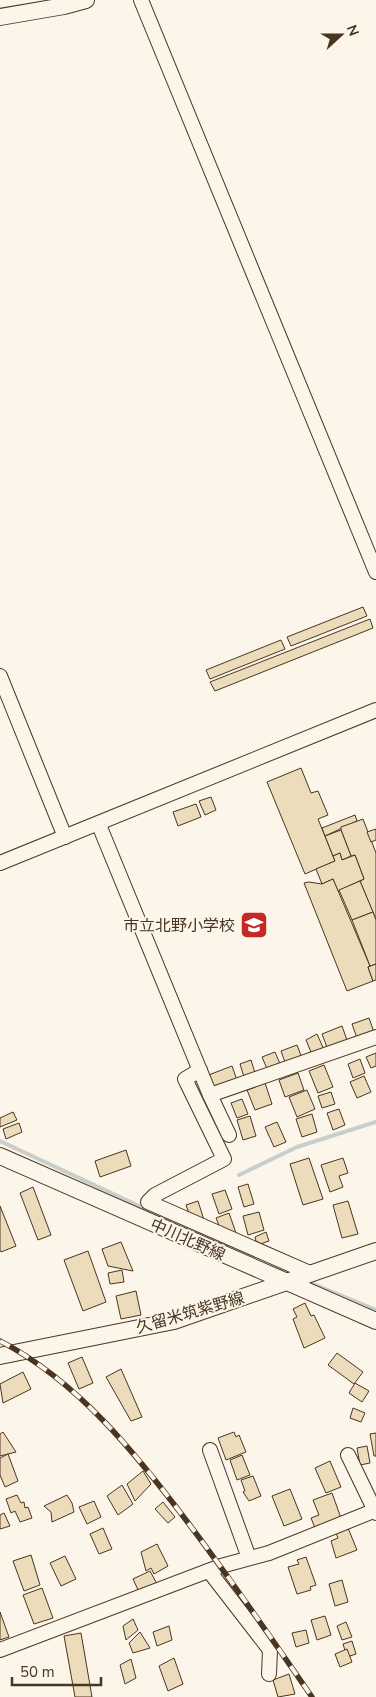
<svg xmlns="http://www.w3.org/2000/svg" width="376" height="1697" font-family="'Nunito Sans','Noto Sans JP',sans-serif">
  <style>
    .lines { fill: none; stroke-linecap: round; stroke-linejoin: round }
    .stream { stroke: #c9cecd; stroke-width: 4 }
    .building { fill: #ecdcbc; stroke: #4a3520 }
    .minor-casing { stroke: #4a3520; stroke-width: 16 }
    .major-casing { stroke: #4a3520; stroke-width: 18 }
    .minor { stroke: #fbf6e9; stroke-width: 14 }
    .major { stroke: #fbf6e9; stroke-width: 16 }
    .rail-casing { stroke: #4a3520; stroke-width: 5.5 }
    .rail { stroke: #fbf6e9; stroke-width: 4; stroke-dasharray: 11; stroke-linecap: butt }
    .labels { text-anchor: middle; stroke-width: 4; stroke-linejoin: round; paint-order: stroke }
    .poi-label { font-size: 16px; fill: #4a3520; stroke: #fbf6e9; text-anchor: end }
    .street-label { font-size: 16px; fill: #4a3520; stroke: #fbf6e9 }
  </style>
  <rect width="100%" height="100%" fill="#fbf6e9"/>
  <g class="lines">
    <g class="stream">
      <path d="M0 1141 227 1247"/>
      <path d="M239 1175 297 1147 376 1122"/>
      <path d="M306 1281 376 1310"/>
    </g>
  </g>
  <g class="building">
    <path d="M363 607 367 616 291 646 287 637Z"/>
    <path d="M370 619 373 628 215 691 210 682Z"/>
    <path d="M281 640 285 649 210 679 206 670Z"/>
    <path d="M301 768 311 793 318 791 328 815 318 819 335 861 305 874 267 782Z"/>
    <path d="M211 797 216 810 205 815 199 801Z"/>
    <path d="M196 804 201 817 178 826 173 812Z"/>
    <path d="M355 815 357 821 325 836 322 828Z"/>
    <path d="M363 819 376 853V920L360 881 364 879 355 855 351 856 341 830V827Z"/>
    <path d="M376 829V840L371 842 367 832Z"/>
    <path d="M341 830 351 856 342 860 340 853 333 856 325 836Z"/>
    <path d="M340 853 342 860 355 855 364 879 338 891 333 879 322 884 316 869 335 861 333 856Z"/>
    <path d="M333 879 370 966 368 967 373 981 347 991 304 883 309 882 322 884Z"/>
    <path d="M360 881 373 912 352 920 339 890Z"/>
    <path d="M373 912 376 920V964L370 966 352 920Z"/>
    <path d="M376 964V980L373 981 368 967Z"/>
    <path d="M369 1018 375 1035 358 1041 352 1024Z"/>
    <path d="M342 1026 348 1043 328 1050 322 1034Z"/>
    <path d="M317 1034 325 1052 313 1057 306 1040Z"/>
    <path d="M297 1045 302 1058 286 1065 281 1051Z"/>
    <path d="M275 1052 281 1066 268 1071 262 1057Z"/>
    <path d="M376 1053V1066L371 1068 366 1057Z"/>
    <path d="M360 1059 365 1073 353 1078 348 1064Z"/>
    <path d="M251 1060 256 1076 245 1080 240 1064Z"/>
    <path d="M324 1065 333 1087 318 1093 309 1071Z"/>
    <path d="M232 1066 238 1083 212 1092 206 1076Z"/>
    <path d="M298 1073 304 1090 285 1097 279 1080Z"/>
    <path d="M364 1076 371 1092 357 1098 350 1082Z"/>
    <path d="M265 1083 272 1104 255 1110 247 1090Z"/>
    <path d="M307 1090 315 1109 297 1117 289 1097Z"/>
    <path d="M331 1092 335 1104 322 1108 318 1096Z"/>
    <path d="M242 1099 248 1114 237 1118 231 1103Z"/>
    <path d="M339 1109 345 1125 333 1130 327 1113Z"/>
    <path d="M13 1112 17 1120 0 1127V1118Z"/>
    <path d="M312 1114 317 1132 302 1137 296 1119Z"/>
    <path d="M250 1116 256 1136 243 1140 237 1120Z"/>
    <path d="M277 1122 286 1142 274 1147 265 1127Z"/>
    <path d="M19 1123 22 1132 6 1139 3 1129Z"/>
    <path d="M126 1150 131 1166 100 1177 95 1161Z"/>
    <path d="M309 1158 323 1199 303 1205 290 1164Z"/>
    <path d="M343 1158 348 1173 339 1176 343 1187 330 1192 321 1165Z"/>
    <path d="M248 1184 254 1204 244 1207 238 1187Z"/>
    <path d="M33 1187 51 1235 38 1240 20 1193Z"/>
    <path d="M225 1190 232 1209 219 1214 212 1194Z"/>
    <path d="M198 1201 204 1220 193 1224 186 1205Z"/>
    <path d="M348 1201 358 1234 342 1238 333 1205Z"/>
    <path d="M0 1206 16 1246 1 1252 0 1250Z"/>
    <path d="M259 1212 264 1230 248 1235 243 1216Z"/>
    <path d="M229 1213 236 1233 224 1238 216 1218Z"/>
    <path d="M266 1232 269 1241 257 1245 255 1237Z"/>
    <path d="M121 1242 133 1271 108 1266 102 1249Z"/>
    <path d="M88 1251 106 1302 83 1311 64 1260Z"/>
    <path d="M122 1270 124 1282 110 1284 108 1273Z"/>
    <path d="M136 1291 141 1315 121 1319 116 1296Z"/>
    <path d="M305 1303 311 1316 314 1315 325 1338 304 1348 293 1319 297 1317 293 1309Z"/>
    <path d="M337 1353 363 1372 354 1384 328 1365Z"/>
    <path d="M82 1357 93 1383 79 1389 68 1363Z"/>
    <path d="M121 1369 142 1417 131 1421 106 1377Z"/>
    <path d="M23 1372 31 1389 3 1403 0 1384Z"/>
    <path d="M355 1383 369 1391 362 1402 349 1393Z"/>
    <path d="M353 1408 365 1413 361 1422 350 1418Z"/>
    <path d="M3 1432 16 1452 0 1456V1434Z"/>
    <path d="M234 1432 236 1437 239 1435 246 1452 226 1460 218 1438Z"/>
    <path d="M376 1433V1456H374L370 1434Z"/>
    <path d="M367 1446 370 1463 360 1465 357 1448Z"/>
    <path d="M8 1454 18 1481 5 1487 0 1475V1458Z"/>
    <path d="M242 1455 250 1475 237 1480 230 1460Z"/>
    <path d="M330 1461 341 1487 326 1493 315 1468Z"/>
    <path d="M143 1471 151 1484 135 1501 127 1484Z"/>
    <path d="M253 1476 261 1496 249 1501 243 1492 245 1491 241 1480Z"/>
    <path d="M122 1485 133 1504 118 1515 107 1496Z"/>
    <path d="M290 1489 302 1519 284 1526 272 1496Z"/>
    <path d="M332 1493 341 1518 315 1528 311 1518 319 1515 313 1500Z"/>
    <path d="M17 1495 21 1503 24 1502 25 1508 28 1507 32 1518 20 1522 15 1511 11 1513 6 1499Z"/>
    <path d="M67 1495 72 1503 74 1512 52 1522 51 1512 44 1506Z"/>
    <path d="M94 1501 101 1517 87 1524 79 1507Z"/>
    <path d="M163 1502 175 1517 168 1523 155 1509Z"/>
    <path d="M4 1513 10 1526 0 1529V1515Z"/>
    <path d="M103 1528 112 1549 99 1554 90 1534Z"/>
    <path d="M348 1528 357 1550 336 1558 331 1541 338 1538 336 1533Z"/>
    <path d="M157 1544 168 1566 154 1574 151 1568 146 1571 141 1552Z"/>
    <path d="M31 1555 40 1585 24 1591 13 1561Z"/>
    <path d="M65 1556 76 1579 61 1586 50 1563Z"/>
    <path d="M306 1557 316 1585 310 1587 311 1590 297 1594 288 1567 299 1564 297 1560Z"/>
    <path d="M150 1571 157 1584 139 1592 133 1579Z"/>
    <path d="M342 1580 348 1602 335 1606 329 1584Z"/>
    <path d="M42 1588 53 1618 34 1624 23 1595Z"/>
    <path d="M0 1612 9 1637 0 1640Z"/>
    <path d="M325 1616 331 1635 317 1640 311 1620Z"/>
    <path d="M133 1619 138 1630 126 1640 123 1626Z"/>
    <path d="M346 1622 352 1637 342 1640 337 1626Z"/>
    <path d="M169 1626 172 1640 157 1646 153 1632Z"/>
    <path d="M306 1630 309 1643 296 1647 292 1633Z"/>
    <path d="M140 1632 150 1648 133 1653 129 1643Z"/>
    <path d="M81 1633 92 1697H75L64 1636Z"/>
    <path d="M352 1641 356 1654 347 1657 343 1644Z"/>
    <path d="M347 1649 352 1662 340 1667 335 1654Z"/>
    <path d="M174 1658 183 1684 168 1691 159 1666Z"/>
    <path d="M131 1659 136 1678 125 1684 120 1665Z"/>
    <path d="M289 1674 295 1694 278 1697 273 1680Z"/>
  </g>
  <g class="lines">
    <g class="minor-casing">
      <g id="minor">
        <path d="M141 0 376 572"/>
        <path d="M0 676 65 837"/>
        <path d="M99 825 210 1095 229 1135"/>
        <path d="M0 863 376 710"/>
        <path d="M200 1070 185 1079 224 1159 155 1195 148 1202 312 1274"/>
        <path d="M210 1095 376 1037"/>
        <path d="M210 1450 249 1558"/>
        <path d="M348 1455 376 1513"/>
        <path d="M209 1571 270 1650 269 1674"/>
        <path d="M0 1650 221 1566 269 1553 376 1510"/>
      </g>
    </g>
    <g class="major-casing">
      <g id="major">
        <path d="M0 17 64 6 86 0"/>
        <path d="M0 1156 376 1321"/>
        <path d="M0 1356 174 1321 376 1251"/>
      </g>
    </g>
    <use href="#minor" class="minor"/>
    <use href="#major" class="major"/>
    <g class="rail-casing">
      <path id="rail" d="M0 1341C79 1382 137 1455 189 1524 232 1581 272 1639 312 1697"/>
    </g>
    <use href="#rail" class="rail"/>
  </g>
  <defs>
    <g id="school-square" transform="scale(1.4375)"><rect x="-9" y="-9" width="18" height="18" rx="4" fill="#c62828" stroke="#fbf6e9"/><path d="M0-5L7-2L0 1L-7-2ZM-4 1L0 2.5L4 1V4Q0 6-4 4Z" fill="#fff"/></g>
  </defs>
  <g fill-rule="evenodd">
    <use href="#school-square" x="254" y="925"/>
  </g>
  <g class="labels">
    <g class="poi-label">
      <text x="235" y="931">市立北野小学校</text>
    </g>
    <g class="street-label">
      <text transform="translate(188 1239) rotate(24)" y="6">中川北野線</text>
      <text transform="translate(190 1312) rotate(-16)" y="6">久留米筑紫野線</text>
    </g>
  </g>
  <g transform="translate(341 35) rotate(69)" stroke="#fbf6e9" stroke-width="4" paint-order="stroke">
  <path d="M0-4L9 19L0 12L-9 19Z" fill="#4a3520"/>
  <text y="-8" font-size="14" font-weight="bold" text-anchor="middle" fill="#4a3520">N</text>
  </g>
  <path d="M12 1677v8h89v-8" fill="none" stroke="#4a3520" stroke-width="2.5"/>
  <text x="20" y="1677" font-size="15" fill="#4a3520" stroke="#fbf6e9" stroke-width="4" paint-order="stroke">50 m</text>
</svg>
